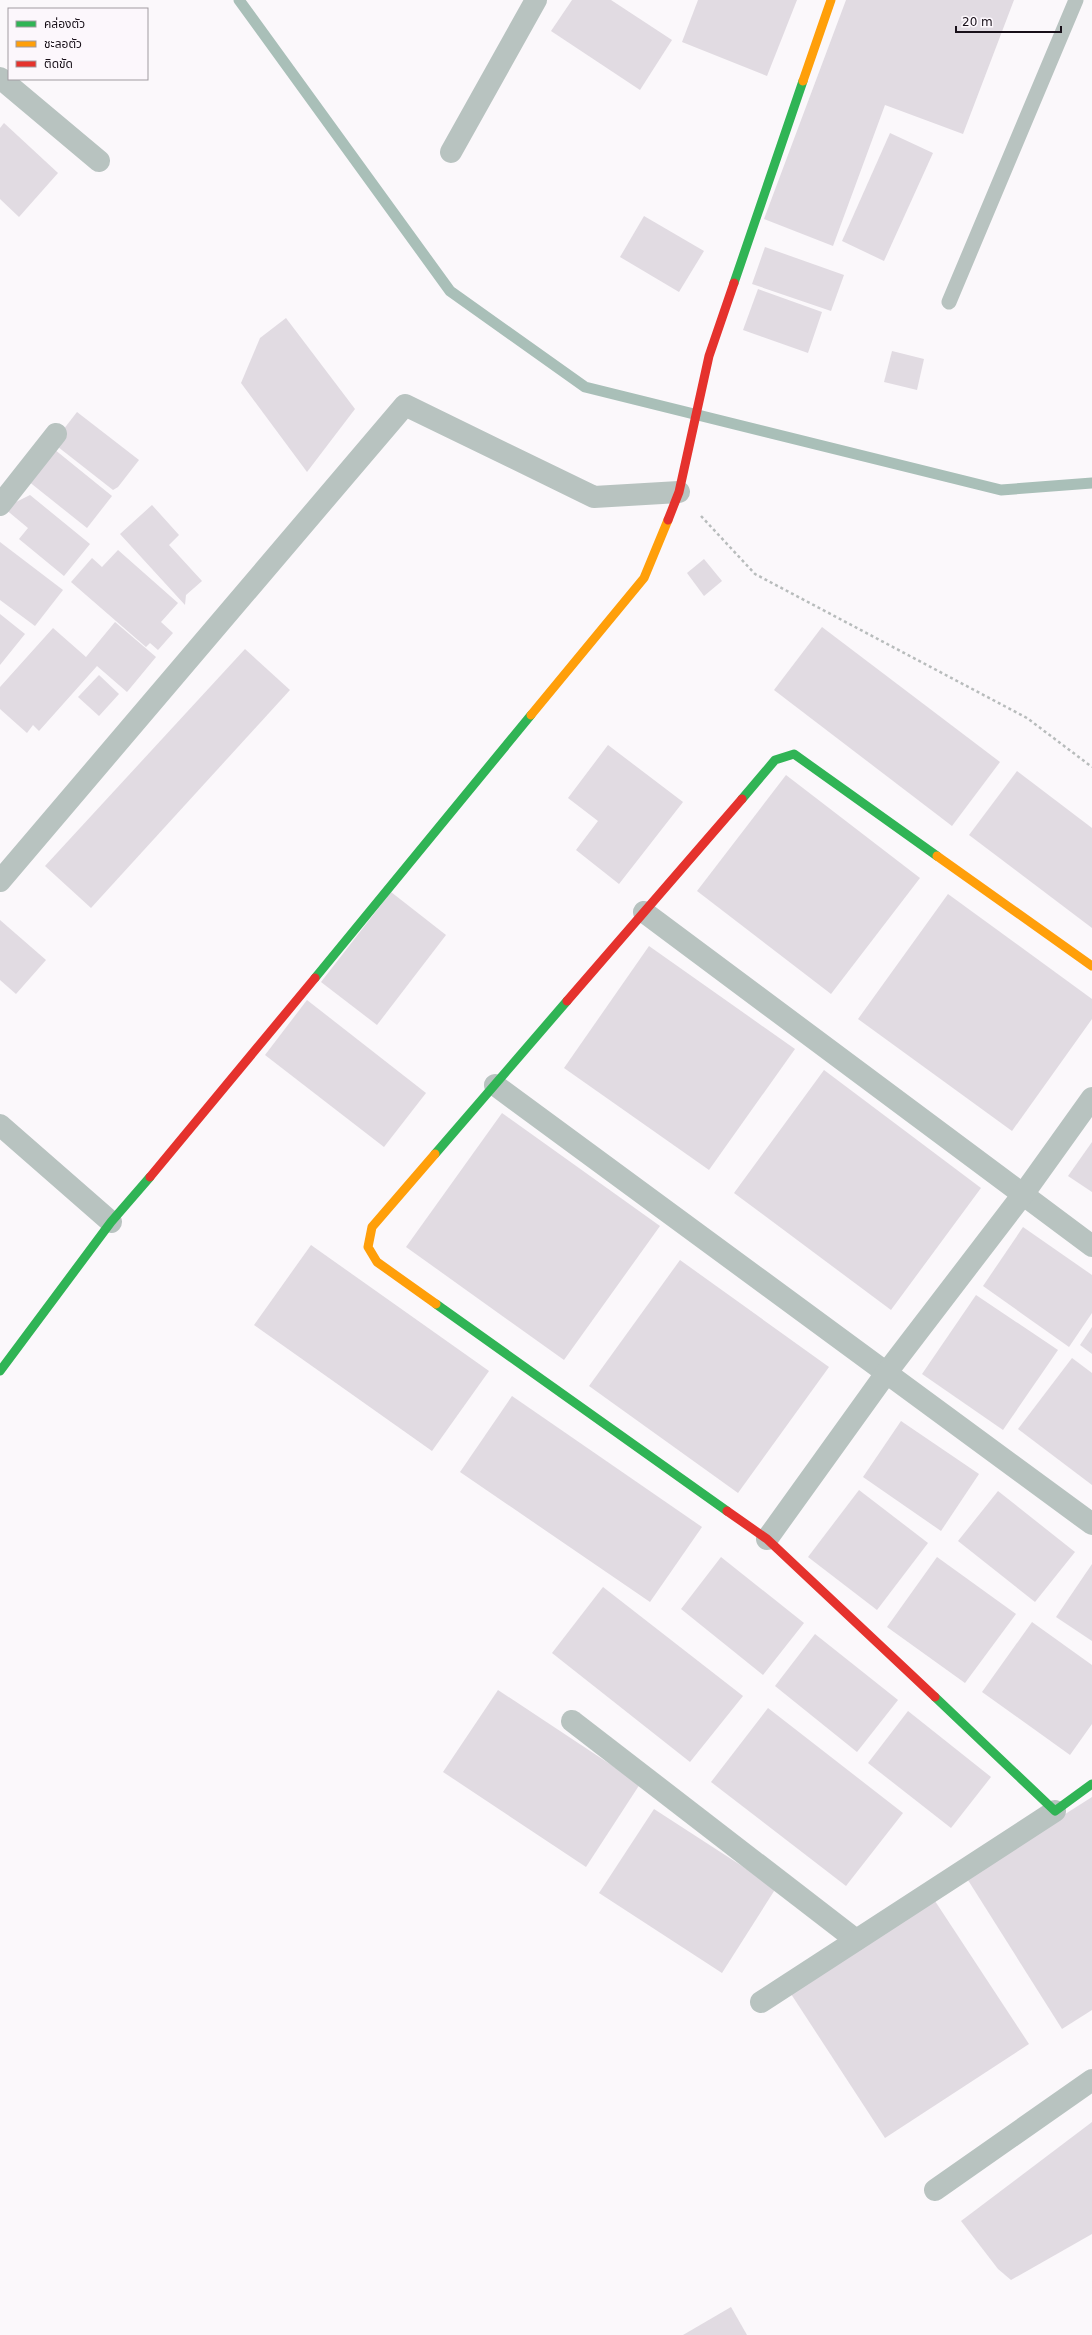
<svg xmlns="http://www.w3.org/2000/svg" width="1092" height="2335" font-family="'DejaVu Sans','Noto Sans Thai',sans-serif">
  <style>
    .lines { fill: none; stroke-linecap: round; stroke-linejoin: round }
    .stream { stroke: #a9bfb8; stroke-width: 11 }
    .building { fill: #e1dbe2 }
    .path { stroke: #b8bcbc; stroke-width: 2.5; stroke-dasharray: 3 3; stroke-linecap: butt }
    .lane { stroke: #b8c3c0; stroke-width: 15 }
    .street { stroke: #b8c3c0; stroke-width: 22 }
    .fast { stroke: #30b455; stroke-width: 9 }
    .slow { stroke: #ff9f0a; stroke-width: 9 }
    .jam { stroke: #e5322d; stroke-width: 9 }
  </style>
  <rect width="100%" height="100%" fill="#fbf8fb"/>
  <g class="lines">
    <path class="stream" d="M239 0 450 291 585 387 1001 490 1092 483"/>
  </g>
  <g class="building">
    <path d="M572 0H611L672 40 640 90 551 31Z"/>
    <path d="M698 0H797L767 76 682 42Z"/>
    <path d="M846 0H1014L963 134 885 105 833 246 764 219Z"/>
    <path d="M4 123 58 173 19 217 0 199V128Z"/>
    <path d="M890 133 933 153 884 261 842 241Z"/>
    <path d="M644 216 704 251 679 292 620 257Z"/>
    <path d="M765 247 844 275 831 311 752 284Z"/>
    <path d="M758 289 822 312 808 353 743 330Z"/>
    <path d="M286 318 355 409 307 472 241 383 260 338Z"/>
    <path d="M892 351 924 359 917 390 884 382Z"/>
    <path d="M77 412 139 460 118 487 113 490 53 443Z"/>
    <path d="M49 445 112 496 87 528 23 477Z"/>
    <path d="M30 495 90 544 64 576 19 539 28 528 4 508Z"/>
    <path d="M152 505 179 535 169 545 202 581 186 595 185 605 120 534Z"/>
    <path d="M0 542 63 590 35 626 0 600Z"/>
    <path d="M118 550 178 603 161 622 173 633 158 650 150 643 146 647 71 582 92 558 102 567Z"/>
    <path d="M704 559 722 581 704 596 687 573Z"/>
    <path d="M0 614 25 634 0 665Z"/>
    <path d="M115 622 156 657 127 692 97 666 39 731 33 725 27 733 0 709V687L53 628 86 657Z"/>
    <path d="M822 627 1000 762 952 826 774 690Z"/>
    <path d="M245 649 290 690 91 908 45 866Z"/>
    <path d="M99 675 119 694 99 716 78 697Z"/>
    <path d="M608 745 683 802 619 884 576 850 598 821 568 798Z"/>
    <path d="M1017 771 1092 828V928L969 835Z"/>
    <path d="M786 775 920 878 831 994 697 891Z"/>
    <path d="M391 892 446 935 377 1025 321 982Z"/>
    <path d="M948 894 1092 999V1019L1012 1131 858 1019Z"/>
    <path d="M0 920 46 960 16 994 0 980Z"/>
    <path d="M649 946 795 1049 709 1170 564 1068Z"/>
    <path d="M307 1000 426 1093 384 1147 265 1055Z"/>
    <path d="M824 1070 981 1188 891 1310 734 1193Z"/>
    <path d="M502 1113 660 1226 564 1360 406 1247Z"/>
    <path d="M1092 1142V1192L1068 1176Z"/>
    <path d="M1023 1227 1092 1275V1313L1069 1347 983 1286Z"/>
    <path d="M311 1245 489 1371 432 1451 254 1325Z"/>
    <path d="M680 1260 829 1367 738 1493 589 1386Z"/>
    <path d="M976 1295 1058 1350 1003 1430 922 1374Z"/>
    <path d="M1092 1327V1354L1080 1345Z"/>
    <path d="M1072 1358 1092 1373V1485L1018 1429Z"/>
    <path d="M512 1396 702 1527 650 1602 460 1472Z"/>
    <path d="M901 1421 979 1474 941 1531 863 1477Z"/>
    <path d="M859 1490 928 1543 877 1610 808 1557Z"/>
    <path d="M998 1491 1075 1552 1035 1602 958 1541Z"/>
    <path d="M721 1557 804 1623 763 1675 681 1609Z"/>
    <path d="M937 1557 1016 1614 965 1683 887 1627Z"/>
    <path d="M1092 1564V1641L1056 1617Z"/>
    <path d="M603 1587 743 1696 690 1762 552 1653Z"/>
    <path d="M1032 1622 1092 1665V1724L1070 1755 982 1692Z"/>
    <path d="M815 1634 898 1700 857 1752 775 1686Z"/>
    <path d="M498 1690 640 1784 586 1867 443 1772Z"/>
    <path d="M768 1708 903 1813 846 1886 711 1782Z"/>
    <path d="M908 1711 991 1777 951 1828 868 1763Z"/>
    <path d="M1092 1797V2010L1062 2029 966 1877Z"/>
    <path d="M654 1809 776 1888 722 1973 599 1893Z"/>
    <path d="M935 1901 1029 2044 885 2138 791 1994Z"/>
    <path d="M1092 2122V2234L1011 2280 998 2269 961 2221Z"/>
    <path d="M731 2307 747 2335H683Z"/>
  </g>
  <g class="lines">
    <path class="path" d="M701 516 755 574 1027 718 1092 767"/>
    <path class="lane" d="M949 302 1076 0"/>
    <g class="street">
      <path d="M0 78 99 161"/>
      <path d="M451 152 536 0"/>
      <path d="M0 505 56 434"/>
      <path d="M0 881 405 405 594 497 679 492"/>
      <path d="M644 912 1092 1246"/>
      <path d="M495 1085 1092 1524"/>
      <path d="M0 1125 111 1222"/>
      <path d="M767 1539 887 1372 1024 1193 1092 1098"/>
      <path d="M572 1721 856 1940"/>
      <path d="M761 2002 1055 1811"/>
      <path d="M935 2190 1092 2080"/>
    </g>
    <g class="fast">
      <path d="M734 283 803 81"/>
      <path d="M742 799 775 760 794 754 937 856"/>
      <path d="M315 978 531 715"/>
      <path d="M435 1154 567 1001"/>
      <path d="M436 1304 727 1511"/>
      <path d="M0 1371 111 1222 150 1177"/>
      <path d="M935 1697 1055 1811 1092 1784"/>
    </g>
    <g class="slow">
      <path d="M803 81 831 0"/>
      <path d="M531 715 644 578 668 520"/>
      <path d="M937 856 1092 966"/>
      <path d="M435 1154 372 1227 368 1247 377 1262 436 1304"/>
    </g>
    <g class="jam">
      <path d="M668 520 679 492 709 356 734 283"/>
      <path d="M567 1001 742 799"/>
      <path d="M150 1177 315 978"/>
      <path d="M727 1511 767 1539 935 1697"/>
    </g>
  </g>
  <rect x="8" y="8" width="140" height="72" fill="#fcf7fc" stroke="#a19ba1"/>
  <rect x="16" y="21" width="20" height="6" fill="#30b455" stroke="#a19ba1"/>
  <text x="44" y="28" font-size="12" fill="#181019">คล่องตัว</text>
  <rect x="16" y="41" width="20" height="6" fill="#ff9f0a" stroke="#a19ba1"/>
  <text x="44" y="48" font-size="12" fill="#181019">ชะลอตัว</text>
  <rect x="16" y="61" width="20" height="6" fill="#e5322d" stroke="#a19ba1"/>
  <text x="44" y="68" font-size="12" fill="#181019">ติดขัด</text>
  <path d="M956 26v6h105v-6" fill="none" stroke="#181019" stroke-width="2"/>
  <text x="962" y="26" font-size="12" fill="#181019" stroke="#fcf7fc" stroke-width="3" paint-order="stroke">20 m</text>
</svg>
